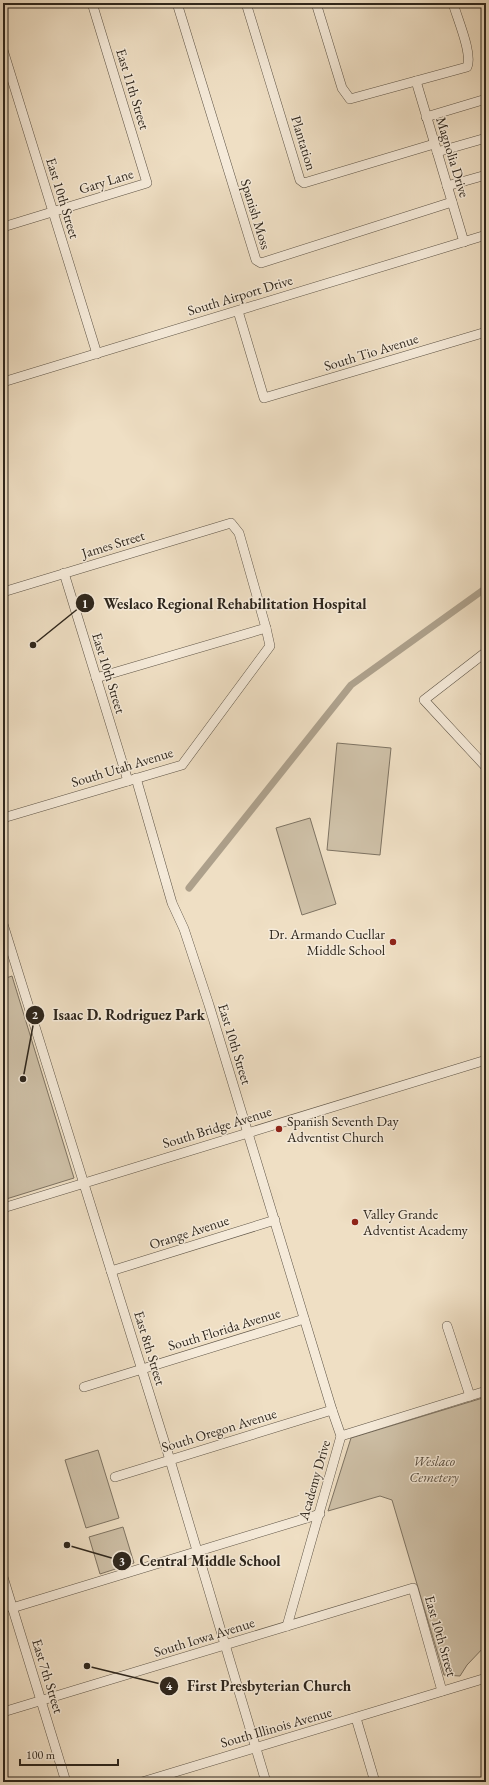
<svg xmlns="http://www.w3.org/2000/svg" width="489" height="1785" font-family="'EB Garamond',serif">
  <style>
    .green { fill: #cec0a7; stroke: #7e7362 }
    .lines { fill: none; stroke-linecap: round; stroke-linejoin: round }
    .canal { stroke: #ada08b; stroke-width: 7 }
    .minor-casing { stroke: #5e5446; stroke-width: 10 }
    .minor { stroke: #f5ead9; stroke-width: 9 }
    .poi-dot { fill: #8f2418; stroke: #f5ead9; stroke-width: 1.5 }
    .labels { text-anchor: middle; stroke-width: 3; stroke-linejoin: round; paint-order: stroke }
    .street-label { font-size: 14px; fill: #2e261c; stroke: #f5ead9 }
    .poi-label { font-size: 14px; fill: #2e261c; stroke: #f5ead9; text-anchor: start }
    .park-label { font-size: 14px; font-style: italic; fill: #564c3f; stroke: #f5ead9 }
    .leader { fill: none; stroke: #2e261c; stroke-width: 1.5 }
    .callout-dot { fill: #2e261c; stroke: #f5ead9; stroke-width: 1.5 }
    .mark-label { font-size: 12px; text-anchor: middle; font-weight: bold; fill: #fff }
    .callout-label { font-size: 15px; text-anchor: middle; font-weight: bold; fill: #2e261c; stroke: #f5ead9; stroke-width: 3; stroke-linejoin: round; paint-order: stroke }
  </style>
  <rect width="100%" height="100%" fill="#efdfc4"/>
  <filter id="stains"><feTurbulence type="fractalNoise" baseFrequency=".005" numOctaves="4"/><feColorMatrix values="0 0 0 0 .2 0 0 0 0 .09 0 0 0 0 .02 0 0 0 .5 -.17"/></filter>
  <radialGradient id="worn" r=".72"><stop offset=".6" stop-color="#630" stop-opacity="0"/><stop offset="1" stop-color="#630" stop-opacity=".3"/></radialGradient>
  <g class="green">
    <path d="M337 743 391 748 380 855 327 850Z"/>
    <path d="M310 818 336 904 302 915 276 828Z"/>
    <path d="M12 976 74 1178 3 1200V979Z"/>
    <path d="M486 1397V1645L467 1665 460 1676 444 1675 392 1500 380 1496 328 1511 351 1438Z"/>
    <path d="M98 1450 119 1518 86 1528 65 1460Z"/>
    <path d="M123 1527 134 1563 100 1574 89 1537Z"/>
  </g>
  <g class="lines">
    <path class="canal" d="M189 888 351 685 486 588"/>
    <g class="minor-casing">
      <g id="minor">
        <path d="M177 3 256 260 261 263 452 202"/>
        <path d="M246 3 300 180 304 183 434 144"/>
        <path d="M316 3 342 88 350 99 467 67C473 54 457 18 453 3"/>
        <path d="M3 50 97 354"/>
        <path d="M416 81 464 242"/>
        <path d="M426 117 486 99"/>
        <path d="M437 152 486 138"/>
        <path d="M447 186 486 175"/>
        <path d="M3 227 147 183 92 3"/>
        <path d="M238 311 264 398 486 332"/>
        <path d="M3 382 486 235"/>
        <path d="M64 573 128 781"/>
        <path d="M3 592 231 523 239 533 266 628 96 678"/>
        <path d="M486 652 424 700 486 767"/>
        <path d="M136 778 172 903 184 929 209 1005 332 1410 341 1436 287 1626"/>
        <path d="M3 818 182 765 270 646 266 628"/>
        <path d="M3 924 170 1460 266 1782"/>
        <path d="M3 1208 486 1060"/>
        <path d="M111 1271 275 1220"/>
        <path d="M447 1326 470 1396"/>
        <path d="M84 1387 304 1319"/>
        <path d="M341 1436 486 1391"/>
        <path d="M115 1477 332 1410"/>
        <path d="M3 1577 66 1782"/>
        <path d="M12 1608 320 1514"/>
        <path d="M3 1712 413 1588 442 1691"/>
        <path d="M356 1718 375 1782"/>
        <path d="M142 1782 486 1678"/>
      </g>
    </g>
    <use href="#minor" class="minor"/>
  </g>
  <g class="poi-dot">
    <circle cx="393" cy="942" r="4"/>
    <circle cx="279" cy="1129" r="4"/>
    <circle cx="355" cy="1222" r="4"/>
  </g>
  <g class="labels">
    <g class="street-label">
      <text transform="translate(133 89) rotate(73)" y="5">East 11th Street</text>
      <text transform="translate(304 143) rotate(73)" y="5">Plantation</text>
      <text transform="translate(453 157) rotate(73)" y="5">Magnolia Drive</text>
      <text transform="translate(106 181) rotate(-17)" y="5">Gary Lane</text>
      <text transform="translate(63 198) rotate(73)" y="5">East 10th Street</text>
      <text transform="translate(256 214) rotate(73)" y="5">Spanish Moss</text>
      <text transform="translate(240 295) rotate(-17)" y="5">South Airport Drive</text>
      <text transform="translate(371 352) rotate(-17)" y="5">South Tio Avenue</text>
      <text transform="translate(113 544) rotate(-17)" y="5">James Street</text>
      <text transform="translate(109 673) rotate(73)" y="5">East 10th Street</text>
      <text transform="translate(122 767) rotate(-17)" y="5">South Utah Avenue</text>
      <text transform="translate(235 1044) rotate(73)" y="5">East 10th Street</text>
      <text transform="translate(217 1127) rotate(-17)" y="5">South Bridge Avenue</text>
      <text transform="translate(189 1232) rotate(-18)" y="5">Orange Avenue</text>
      <text transform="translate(224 1329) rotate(-17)" y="5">South Florida Avenue</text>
      <text transform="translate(150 1348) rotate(73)" y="5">East 8th Street</text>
      <text transform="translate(219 1430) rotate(-17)" y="5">South Oregon Avenue</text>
      <text transform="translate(314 1480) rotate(-74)" y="5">Academy Drive</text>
      <text transform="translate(441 1636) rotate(74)" y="5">East 10th Street</text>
      <text transform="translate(204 1637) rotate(-17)" y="5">South Iowa Avenue</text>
      <text transform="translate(48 1676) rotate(73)" y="5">East 7th Street</text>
      <text transform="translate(276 1727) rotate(-16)" y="5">South Illinois Avenue</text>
    </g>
    <g class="poi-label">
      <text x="385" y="939" text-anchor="end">Dr. Armando Cuellar<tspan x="385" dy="16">Middle School</tspan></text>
      <text x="287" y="1126">Spanish Seventh Day<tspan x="287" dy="16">Adventist Church</tspan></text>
      <text x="363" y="1219">Valley Grande<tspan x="363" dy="16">Adventist Academy</tspan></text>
    </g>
    <g class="park-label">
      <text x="434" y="1466">Weslaco<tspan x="434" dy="16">Cemetery</tspan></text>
    </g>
  </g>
  <path class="leader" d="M33 645L85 603M23 1079L35 1015M67 1545L122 1561M87 1666L169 1686"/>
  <g class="callout-dot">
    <circle cx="33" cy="645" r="4"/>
    <circle cx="23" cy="1079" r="4"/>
    <circle cx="67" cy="1545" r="4"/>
    <circle cx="87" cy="1666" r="4"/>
    <circle cx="85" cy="603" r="10"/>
    <circle cx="35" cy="1015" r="10"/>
    <circle cx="122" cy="1561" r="10"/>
    <circle cx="169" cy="1686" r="10"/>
  </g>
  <g class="mark-label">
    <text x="85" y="608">1</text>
    <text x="35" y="1019">2</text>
    <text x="122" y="1565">3</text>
    <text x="169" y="1690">4</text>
  </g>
  <g class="callout-label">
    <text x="235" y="609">Weslaco Regional Rehabilitation Hospital</text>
    <text x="129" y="1020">Isaac D. Rodriguez Park</text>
    <text x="210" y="1566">Central Middle School</text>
    <text x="269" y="1691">First Presbyterian Church</text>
  </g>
  <rect width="489" height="1785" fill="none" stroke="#efdfc4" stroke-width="16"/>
  <rect x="4" y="4" width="481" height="1777" fill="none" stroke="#2e261c" stroke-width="2"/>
  <rect x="8" y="8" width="473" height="1769" fill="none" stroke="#2e261c"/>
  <path d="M20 1759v6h98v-6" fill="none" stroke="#2e261c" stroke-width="2"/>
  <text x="26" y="1759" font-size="12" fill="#2e261c" stroke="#f5ead9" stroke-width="3" paint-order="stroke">100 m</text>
  <rect width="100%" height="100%" filter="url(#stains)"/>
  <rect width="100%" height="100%" fill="url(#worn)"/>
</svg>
